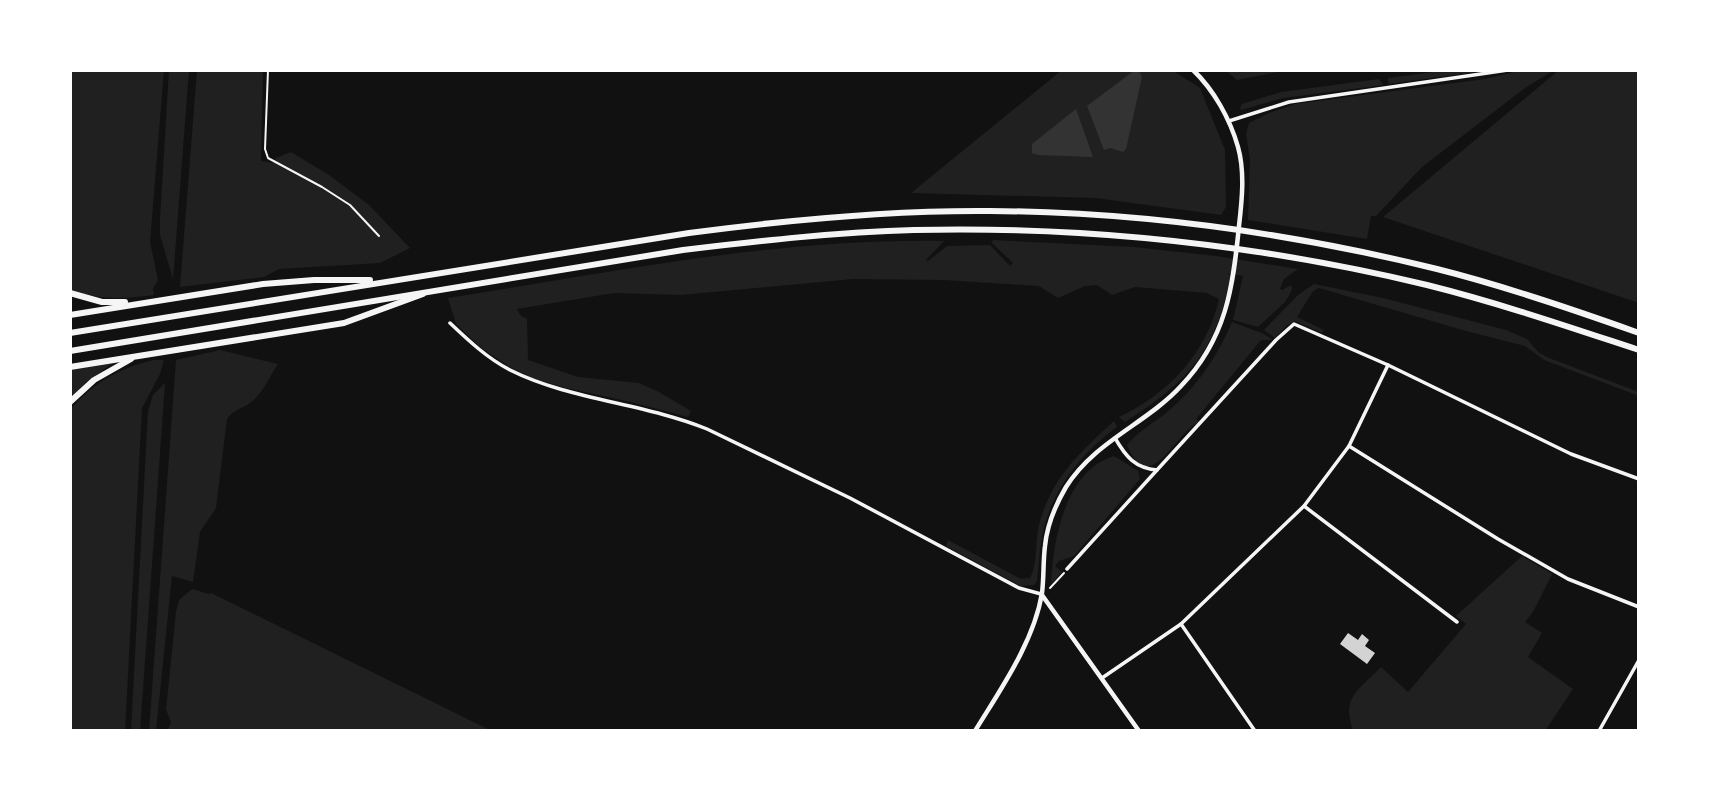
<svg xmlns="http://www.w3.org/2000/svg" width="1709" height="801" font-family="Barlow,sans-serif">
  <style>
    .green { fill: #202020 }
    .water { fill: #333 }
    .building { fill: #d3d3d3 }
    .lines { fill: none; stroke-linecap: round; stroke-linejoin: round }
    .path { stroke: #f5f5f5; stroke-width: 2 }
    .service { stroke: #f5f5f5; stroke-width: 2 }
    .minor { stroke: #f5f5f5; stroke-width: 3.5 }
    .tertiary { stroke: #f5f5f5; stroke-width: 4.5 }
    .motorway { stroke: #f5f5f5; stroke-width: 6 }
  </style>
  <rect width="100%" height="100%" fill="#111"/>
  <g class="green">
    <path d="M70 70H164L150 242 158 280 153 289 154 295C125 299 98 300 70 290Z"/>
    <path d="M169 70H189L173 279 160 235V219Z"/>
    <path d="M197 70H263L261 161 273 163 276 158 291 152 329 175 369 205 410 248 380 263 279 269 264 277 180 287Z"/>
    <path d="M1062 70H1172L1200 88 1225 150 1226 207 1221 215 1096 198 911 193Z"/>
    <path d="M1225 70H1288L1237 80Z"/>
    <path d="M1448 70H1490L1388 84V78Z"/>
    <path d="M1523 70H1554L1525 88 1422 167 1376 216H1371L1367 239 1248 220 1250 159 1246 134 1249 123 1269 113 1295 104 1485 79Z"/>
    <path d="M1559 70H1639V303L1383 217Z"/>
    <path d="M1379 79 1383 85 1283 98 1241 110 1240 108 1242 104 1281 92Z"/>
    <path d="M993 240 1134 247 1216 256 1298 269 1284 279 1280 289 1282 290 1291 285 1292 290 1285 302 1258 327 1233 320 1243 276 1228 273 1230 276C1217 351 1188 382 1125 422L1119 417C1168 394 1207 353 1219 299L1207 293 1135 287 1112 295 1097 285 1085 286 1058 298 1039 286 944 280 853 279 681 295 614 293 517 309 520 315 527 319 528 360 578 377 639 383 659 392 691 411 688 417 631 402 566 388 534 379 510 367 480 347 456 324 448 298C613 272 777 238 944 241L926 260 928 261 947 246 990 245 1010 266 1013 263 992 243Z"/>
    <path d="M1314 284 1383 298 1506 330 1527 339 1539 353 1549 358 1639 392V396L1544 360 1525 346 1466 331 1319 288 1313 291 1297 317 1324 330 1322 333 1295 321 1287 325 1275 338 1264 330 1298 295Z"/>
    <path d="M1232 322 1264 334 1273 340H1261L1196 419 1200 422C1176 429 1151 501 1127 445 1138 432 1151 424 1165 414 1195 389 1217 358 1232 322Z"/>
    <path d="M220 350 278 364C270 376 262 395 250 403 240 410 236 408 227 419L216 508 200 532 193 582 172 576 156 731H149L176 360Z"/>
    <path d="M154 360H164L160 374 142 408 125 731H70V410C93 383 119 368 154 360Z"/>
    <path d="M113 363 86 382 70 399V370Z"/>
    <path d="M165 383 140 731H131L148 411 153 395Z"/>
    <path d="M1114 421 1117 427C1080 454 1051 491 1042 537 1039 552 1039 566 1037 581L1034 585 1021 586 946 546 948 540 1021 579 1030 578C1038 564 1035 541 1039 525 1051 478 1080 452 1114 421Z"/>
    <path d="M1114 456 1138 471 1140 479 1074 556 1059 561 1055 566 1062 572 1051 584C1053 540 1065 471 1114 456Z"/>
    <path d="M1522 556 1552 574 1534 610 1525 622 1542 633 1528 657 1573 689 1545 731H1353C1341 696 1359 690 1381 667L1408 692 1466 624 1456 616Z"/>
    <path d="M192 589 209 594 211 593 492 731H167L171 723 166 709 176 612 179 600Z"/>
  </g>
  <g class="water">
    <path d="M1135 70 1139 71 1142 77 1126 149 1123 152 1110 148 1104 150 1087 106Z"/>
    <path d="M1076 109 1093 157 1038 155 1032 153V144Z"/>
  </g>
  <path class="building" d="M1348 633 1358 640 1362 634 1369 640 1365 646 1375 653 1367 664 1340 644Z"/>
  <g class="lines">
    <path class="path" d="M1050 588 1064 573"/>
    <path class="service" d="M268 70 265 149 268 158 322 187 350 205 379 236"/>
    <g class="minor">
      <path d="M1229 121 1289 102 1508 70"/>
      <path d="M450 323C469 341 487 358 510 370 570 400 643 403 707 429L850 498 1019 588 1041 594"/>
      <path d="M1115 438C1126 457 1135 468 1157 470L1276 340 1294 324 1388 365 1571 454 1639 479"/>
      <path d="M1349 446 1498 539 1568 579 1639 607"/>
      <path d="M1304 506 1457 622"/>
      <path d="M1067 569 1157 470"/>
      <path d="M1181 624 1255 731"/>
      <path d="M1102 678 1181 624 1304 506 1349 446 1388 365"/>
      <path d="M1599 731 1639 660"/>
    </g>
    <g class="tertiary">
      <path d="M1042 595 1139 731"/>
      <path d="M975 731C1000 690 1034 642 1042 593 1044 578 1043 561 1045 546 1047 525 1056 504 1066 487 1095 441 1146 424 1181 386 1226 339 1233 288 1239 226 1242 200 1245 172 1238 147 1230 119 1214 90 1193 70"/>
    </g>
    <g class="motorway">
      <path d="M70 293 102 302H125"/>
      <path d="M70 315 263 284 314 280H370"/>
      <path d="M70 333 689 233C787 220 891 210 990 211 1140 212 1291 233 1437 269 1505 286 1572 309 1639 333"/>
      <path d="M70 351 683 250C759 241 837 232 914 230 1086 226 1260 245 1427 285 1499 303 1569 327 1639 350"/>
      <path d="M70 367 344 323 423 294"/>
      <path d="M70 402 94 380 131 359"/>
    </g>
  </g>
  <rect width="1709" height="801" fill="none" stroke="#ffffff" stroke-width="144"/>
</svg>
